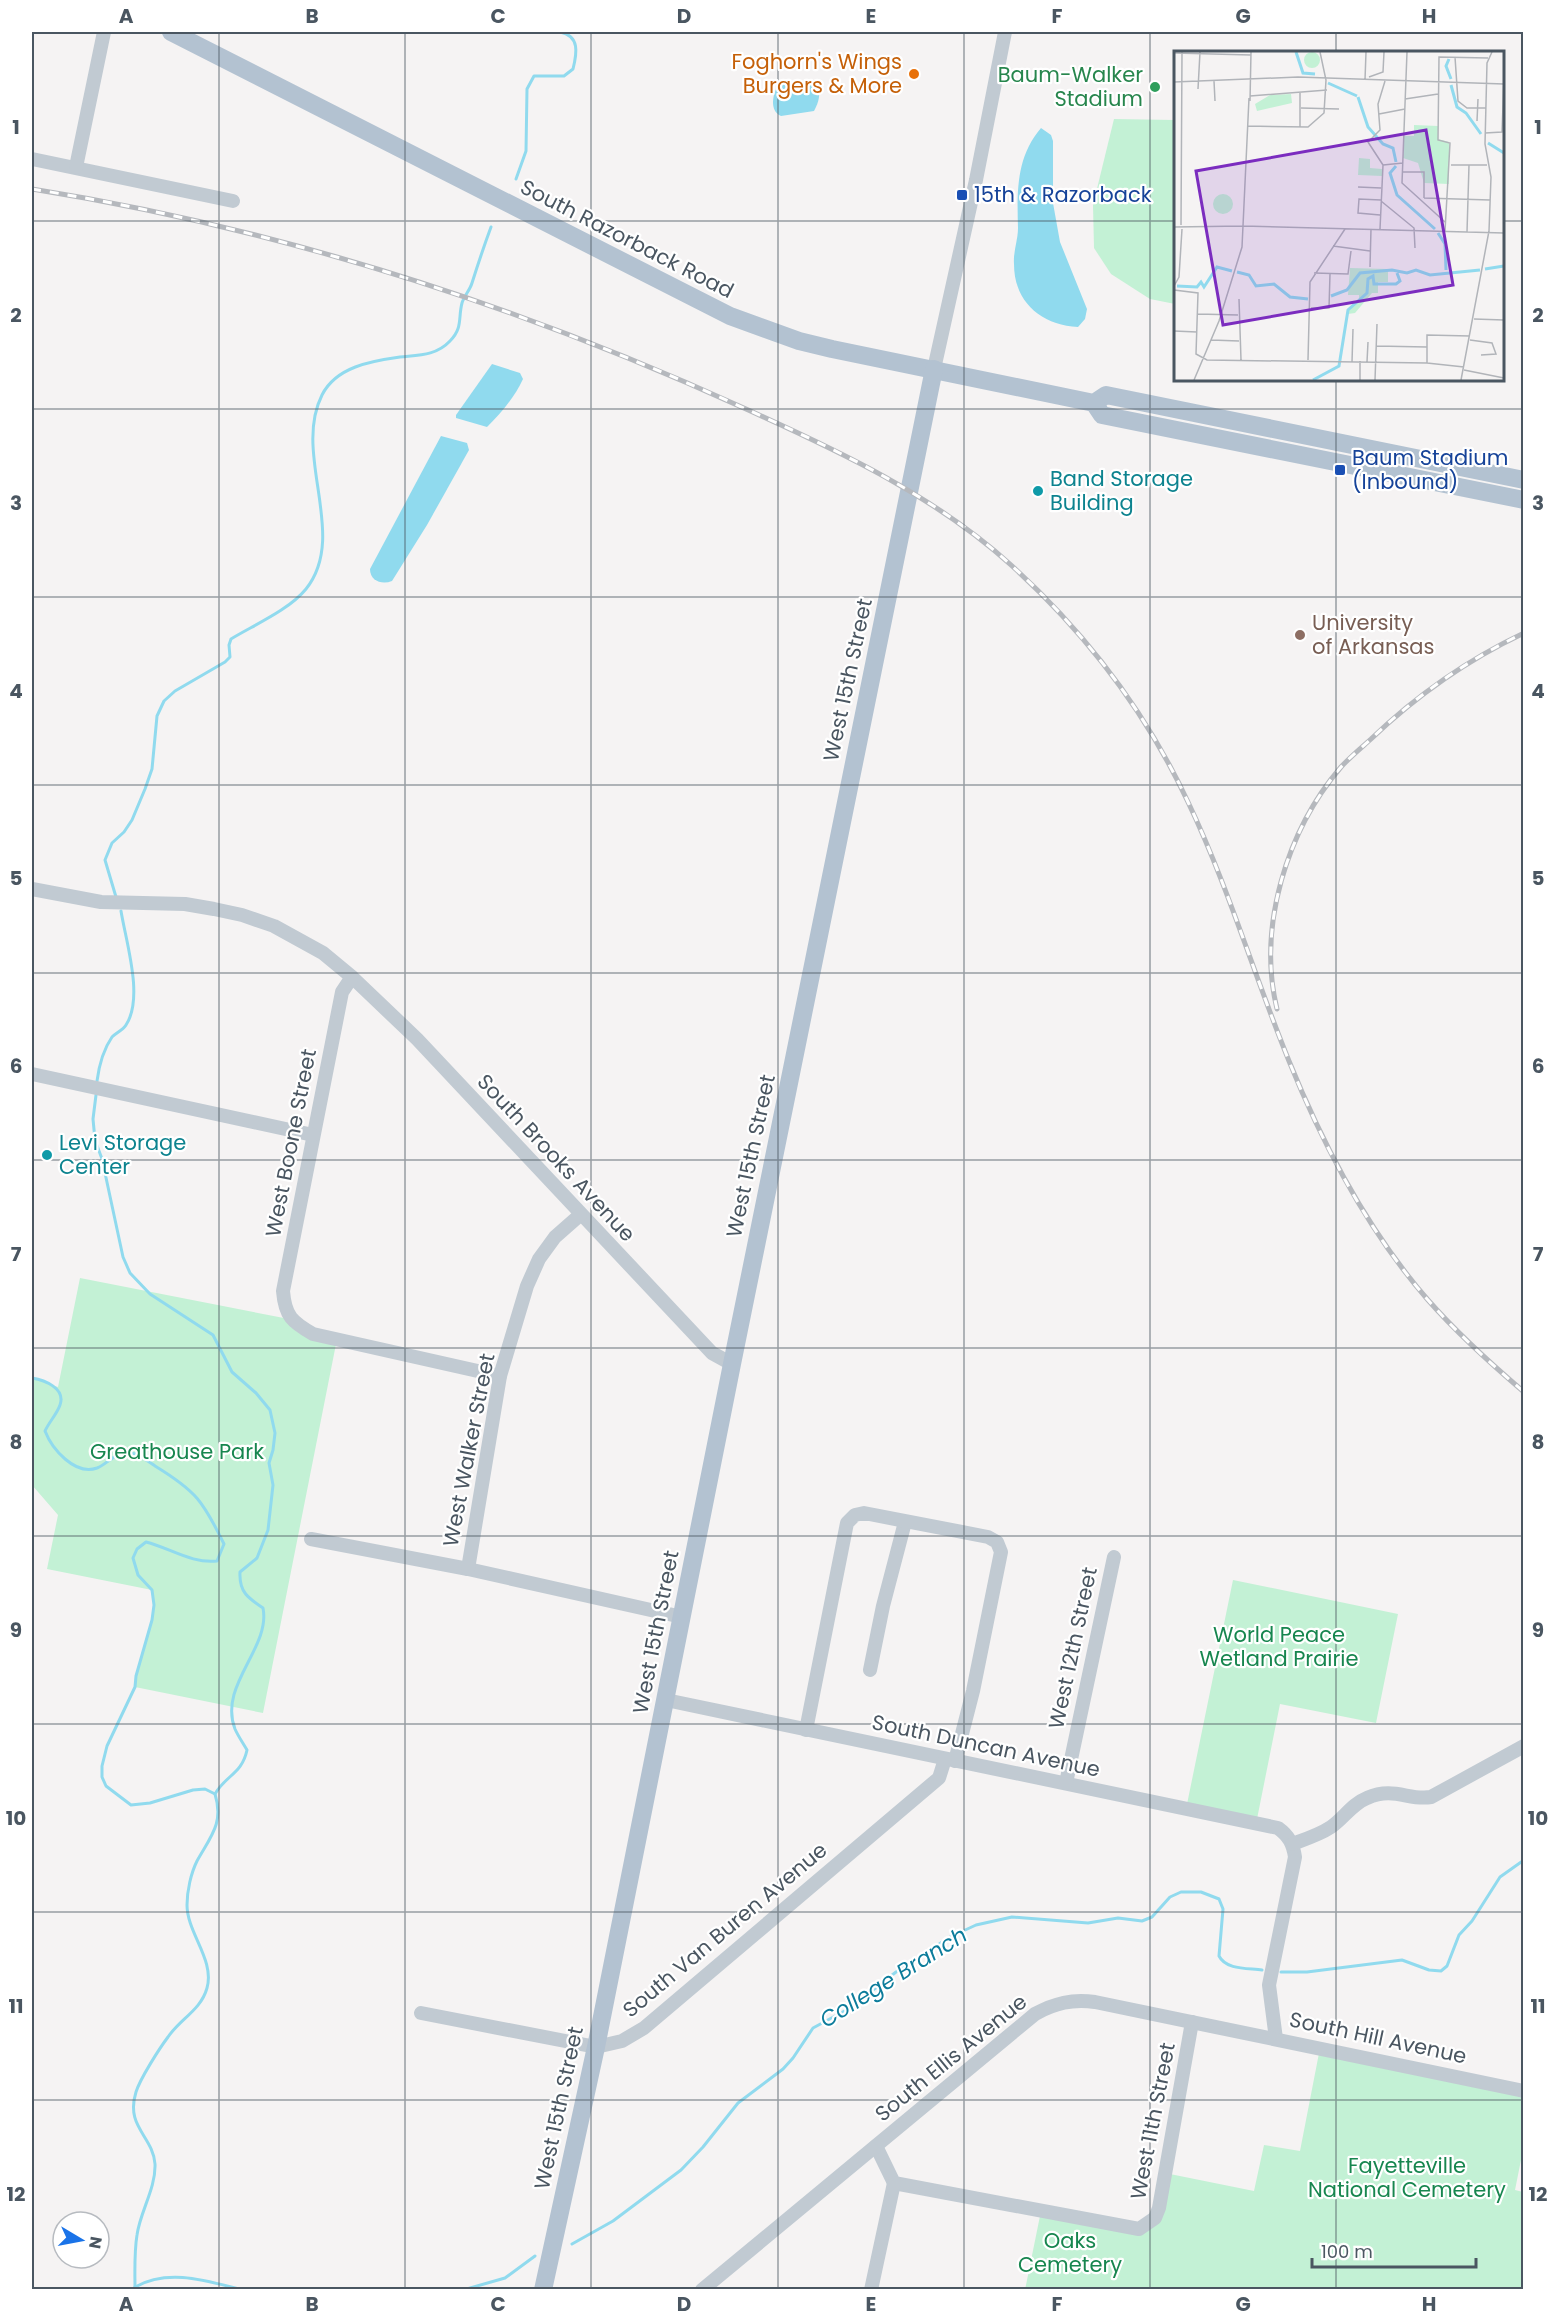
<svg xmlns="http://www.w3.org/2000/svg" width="1555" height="2321" font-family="Poppins,sans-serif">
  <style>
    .green { fill: #c3f1d5 }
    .water { fill: #90daee }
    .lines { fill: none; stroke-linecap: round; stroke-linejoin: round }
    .stream { stroke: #90daee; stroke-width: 3 }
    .minor { stroke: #c1cad2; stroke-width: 14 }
    .major { stroke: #b3c2d1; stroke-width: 18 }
    .rail-casing { stroke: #b5b8bd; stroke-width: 5 }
    .rail { stroke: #fff; stroke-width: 3; stroke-dasharray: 9; stroke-linecap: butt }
    .grid { fill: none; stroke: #4a5661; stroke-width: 1.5; stroke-opacity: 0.55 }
    .food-dot { fill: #e8710a; stroke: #fff; stroke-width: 2 }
    .leisure-dot { fill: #2e9e5b; stroke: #fff; stroke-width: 2 }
    .transit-dot { fill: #1a4fb4; stroke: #fff; stroke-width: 2 }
    .culture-dot { fill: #0f9aa8; stroke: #fff; stroke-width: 2 }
    .education-dot { fill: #8d6e63; stroke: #fff; stroke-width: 2 }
    .labels { text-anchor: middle; stroke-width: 4.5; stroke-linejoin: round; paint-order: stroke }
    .food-label { font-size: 21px; fill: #c56008; stroke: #fff; text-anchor: end }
    .leisure-label { font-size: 21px; fill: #27864d; stroke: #fff; text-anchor: end }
    .transit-label { font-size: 21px; fill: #164399; stroke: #fff; text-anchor: start }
    .street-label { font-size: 21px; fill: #4a5661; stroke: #fff }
    .culture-label { font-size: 21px; fill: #0d838f; stroke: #fff; text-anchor: start }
    .education-label { font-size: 21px; fill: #785e54; stroke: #fff; text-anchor: start }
    .park-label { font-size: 21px; fill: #17864f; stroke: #fff }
    .water-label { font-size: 22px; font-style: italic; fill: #0c7c9b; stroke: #fff }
    .inset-river { fill: none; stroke: #90daee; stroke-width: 3 }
    .inset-road { fill: none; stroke: #b1b4b9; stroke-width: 1.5 }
    .view { fill: #7b2cbf; fill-opacity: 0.15; stroke: #7b2cbf; stroke-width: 3 }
    .inset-edge { fill: none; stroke: #4a5661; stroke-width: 3 }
    .neatline { fill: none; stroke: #4a5661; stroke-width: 2 }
    .grid-label { font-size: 20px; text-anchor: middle; font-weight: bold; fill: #4a5661 }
  </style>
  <rect width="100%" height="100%" fill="#f5f3f3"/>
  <g class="green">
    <path d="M1114 119 1175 120V304L1150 299 1111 274 1094 248 1093 205Z"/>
    <path d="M80 1278 289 1319 337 1339 263 1713 135 1687C138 1655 158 1624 152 1590L47 1569 58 1515 32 1485V1378L58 1387Z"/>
    <path d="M1233 1580 1398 1614 1376 1723 1280 1704 1256 1824 1186 1809Z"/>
    <path d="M1320 2048 1523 2091V2150L1515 2190 1523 2192V2289L1025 2290 1041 2211 1148 2225 1165 2173 1254 2191 1264 2145 1300 2151Z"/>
  </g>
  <g class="water">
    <path d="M782 80 817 85C821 95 819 101 814 111L781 116C767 110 774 88 782 80Z"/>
    <path d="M1041 128 1051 135 1053 141V203L1060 242 1087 309 1085 319 1078 327C1041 325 1014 302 1014 264 1013 252 1018 240 1018 228 1017 192 1016 157 1041 128Z"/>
    <path d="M492 364 520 373 523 379C515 397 500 414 487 427L456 418V415Z"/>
    <path d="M441 436 467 443 469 450 427 525 392 581C382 585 370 581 370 569Z"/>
  </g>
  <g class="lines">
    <g class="stream">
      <path d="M516 179 526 151 527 89 534 76H564L573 69C577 53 580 36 560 32"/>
      <path d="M116 897 105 860 112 843 124 832 132 820 145 789 152 769 157 716 164 701 175 691 225 662 230 657 229 645 231 639C254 625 289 610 306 589 349 535 292 455 322 395 336 367 371 361 400 357 418 355 436 356 450 341 463 328 458 318 462 303 464 296 470 290 472 283 478 264 484 246 491 227"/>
      <path d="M97 1081C99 1066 103 1050 112 1037 116 1033 123 1030 126 1025 144 998 126 942 121 911"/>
      <path d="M96 1095 93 1119 95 1140 102 1159 123 1257 130 1273 150 1294 213 1335 232 1372 256 1393 270 1410 275 1433 273 1450 269 1463 273 1485 268 1530 257 1558 240 1572C239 1592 248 1598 263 1608 271 1648 218 1685 235 1729 238 1736 243 1743 247 1750 242 1774 226 1775 215 1794 224 1823 211 1836 197 1861 191 1873 187 1891 187 1905 187 1933 215 1960 207 1988 201 2010 180 2019 168 2037 159 2049 140 2079 136 2092 125 2127 153 2136 155 2164 156 2188 140 2212 137 2235 134 2253 135 2271 135 2290"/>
      <path d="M32 1378C44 1380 66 1388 60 1405 57 1414 49 1422 45 1431 52 1449 75 1476 97 1468 109 1463 117 1450 131 1453 139 1454 148 1461 155 1466 196 1491 203 1501 224 1544L217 1561C192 1564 170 1548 146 1542L137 1549 133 1558 138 1575 152 1590 154 1605 152 1620 136 1676 135 1687 107 1746 102 1766V1777L106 1786 131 1805 150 1803 193 1790 205 1789 215 1794"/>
      <path d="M1281 1972H1307L1402 1960 1429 1970 1441 1971 1447 1966 1459 1935 1472 1921 1500 1877 1524 1860"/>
      <path d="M572 2244 613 2221 681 2170 703 2147 738 2103 783 2069 793 2058 813 2028 850 2008 896 1972 950 1937 976 1925 1012 1917 1088 1923 1118 1918 1142 1921 1152 1917 1170 1897 1181 1892H1201L1219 1899 1223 1909 1219 1956C1226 1970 1248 1968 1262 1970"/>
      <path d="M135 2287C169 2268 207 2281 243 2290"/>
      <path d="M463 2290 505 2278 535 2256"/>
    </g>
    <g class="minor">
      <path d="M32 159 233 201"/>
      <path d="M76 167 104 32"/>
      <path d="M934 369 976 180 1005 32"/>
      <path d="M32 889 101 902 185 904 214 909 242 915 274 926 323 953 352 977 417 1039 712 1353 732 1364"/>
      <path d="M352 977 342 992 283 1291C285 1316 292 1322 313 1334L500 1376"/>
      <path d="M32 1074 313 1135"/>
      <path d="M311 1539 468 1569 682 1617"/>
      <path d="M468 1569 500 1376 527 1286 539 1259 555 1237 580 1215"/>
      <path d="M870 1670 883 1606 905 1522"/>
      <path d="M666 1700 1278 1828C1289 1836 1293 1844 1295 1857L1269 1985 1276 2039"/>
      <path d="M806 1730 847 1523 855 1515 864 1513 988 1537 997 1542 1001 1552 973 1691 955 1761"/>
      <path d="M1066 1783 1114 1557"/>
      <path d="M1292 1844C1306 1839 1319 1835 1331 1827 1344 1818 1352 1804 1367 1798 1394 1786 1409 1801 1431 1797L1524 1746"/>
      <path d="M421 2013 596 2047 622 2041 644 2028 939 1778 945 1759"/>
      <path d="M876 2146 894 2183 1139 2229 1155 2218 1159 2208 1192 2022"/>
      <path d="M702 2290 1035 2014C1055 2003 1072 1999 1095 2002L1524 2091"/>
      <path d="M871 2290 894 2183"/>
    </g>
    <g class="major">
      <path d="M171 32 730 316 799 341 832 349 1094 403 1106 395 1524 480"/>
      <path d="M1094 403 1102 415 1524 500"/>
      <path d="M543 2290 596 2047 732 1364 934 369"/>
    </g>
    <g class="rail-casing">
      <g id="rail">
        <path d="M32 189C278 228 520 306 746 409 839 451 935 496 1011 565 1085 632 1146 712 1188 802 1228 886 1254 975 1289 1061 1323 1145 1367 1230 1428 1300 1457 1333 1490 1363 1524 1392"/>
        <path d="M1277 1009C1257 927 1287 830 1341 767 1350 757 1361 748 1371 739 1417 695 1467 660 1524 633"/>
      </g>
    </g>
    <use href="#rail" class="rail"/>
  </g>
  <path class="grid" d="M219 32V2290M405 32V2290M591 32V2290M778 32V2290M964 32V2290M1150 32V2290M1336 32V52M32 221H1176M1502 221H1524M1336 380V2290M32 409H1524M32 597H1524M32 785H1524M32 973H1524M32 1160H1524M32 1348H1524M32 1536H1524M32 1724H1524M32 1912H1524M32 2100H1524"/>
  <circle class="food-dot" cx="914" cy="74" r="6"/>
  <circle class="leisure-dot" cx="1155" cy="87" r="6"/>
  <g class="transit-dot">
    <rect x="956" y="189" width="12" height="12" rx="3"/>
    <rect x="1334" y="464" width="12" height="12" rx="3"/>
  </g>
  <g class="culture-dot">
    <circle cx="1038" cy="491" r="6"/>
    <circle cx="47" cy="1155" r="6"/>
  </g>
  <circle class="education-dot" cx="1300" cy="635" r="6"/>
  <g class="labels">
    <g class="food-label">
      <text x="902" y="69">Foghorn's Wings<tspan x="902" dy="24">Burgers &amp; More</tspan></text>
    </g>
    <g class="leisure-label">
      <text x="1143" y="82">Baum-Walker<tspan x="1143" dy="24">Stadium</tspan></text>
    </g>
    <g class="transit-label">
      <text x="974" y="202">15th &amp; Razorback</text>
      <text x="1352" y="465">Baum Stadium<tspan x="1352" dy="24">(Inbound)</tspan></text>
    </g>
    <g class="street-label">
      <text transform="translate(627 239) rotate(27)" y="7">South Razorback Road</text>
      <text transform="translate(848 680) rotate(-78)" y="7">West 15th Street</text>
      <text transform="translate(291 1143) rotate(-79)" y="7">West Boone Street</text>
      <text transform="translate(751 1156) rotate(-78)" y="7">West 15th Street</text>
      <text transform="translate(556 1158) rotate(47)" y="7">South Brooks Avenue</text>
      <text transform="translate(469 1450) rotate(-79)" y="7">West Walker Street</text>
      <text transform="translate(656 1632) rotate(-79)" y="7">West 15th Street</text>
      <text transform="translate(1073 1648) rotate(-78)" y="7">West 12th Street</text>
      <text transform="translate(986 1746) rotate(12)" y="7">South Duncan Avenue</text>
      <text transform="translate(725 1930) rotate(-40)" y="7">South Van Buren Avenue</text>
      <text transform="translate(1378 2038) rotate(12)" y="7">South Hill Avenue</text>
      <text transform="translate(951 2058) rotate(-39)" y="7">South Ellis Avenue</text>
      <text transform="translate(559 2108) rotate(-78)" y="7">West 15th Street</text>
      <text transform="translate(1153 2121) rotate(-79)" y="7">West 11th Street</text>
    </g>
    <g class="culture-label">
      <text x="1050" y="486">Band Storage<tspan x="1050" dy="24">Building</tspan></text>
      <text x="59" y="1150">Levi Storage<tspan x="59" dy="24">Center</tspan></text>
    </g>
    <g class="education-label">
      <text x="1312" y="630">University<tspan x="1312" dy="24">of Arkansas</tspan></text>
    </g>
    <g class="park-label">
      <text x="177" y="1459">Greathouse Park</text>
      <text x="1279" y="1642">World Peace<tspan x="1279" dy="24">Wetland Prairie</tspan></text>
      <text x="1407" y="2173">Fayetteville<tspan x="1407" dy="24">National Cemetery</tspan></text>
      <text x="1070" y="2248">Oaks<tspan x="1070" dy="24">Cemetery</tspan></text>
    </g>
    <g class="water-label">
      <text transform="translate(893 1977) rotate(-32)" y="8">College Branch</text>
    </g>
  </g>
  <g transform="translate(1174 51)">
    <rect width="330" height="330" fill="#f5f3f3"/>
    <path d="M130 9a8 8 0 1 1 16 0a8 8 0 1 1-16 0ZM117 43 118 52 83 60 81 53 96 44ZM240 74 264 75V88L275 91V133L250 132 244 112 229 107 230 85H240ZM185 107 196 108V117L208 118V125L184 124ZM39 153a10 10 0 1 1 20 0a10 10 0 1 1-20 0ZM176 217 214 218V231H204V242H198L181 262 174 263 175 257 185 250V244H174Z" fill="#c3f1d5"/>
    <path class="inset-river" d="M122 1 129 22 141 23M275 8 272 15 277 28M154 32 183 45M277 34 283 56 292 62 307 83M184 46 194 76 209 93 219 97 222 111M314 92 330 102M222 115 216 122 223 144 261 178M264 182 271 193 272 219M311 218 330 215M63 221 75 224 82 235 100 233 116 246 134 248M3 235 23 236 27 231 30 236 43 216 58 220M157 245 173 239 186 222 218 219 233 222 242 219 256 224 306 219M139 329 165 315 174 259 193 242 194 228 199 225 200 233H222L226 230 223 222"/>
    <path class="inset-road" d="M233 1 228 132 271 171M0 2 77 4M281 6 284 50 293 57H312M195 26 209 21 210 1M191 29 192 1M40 30 41 50M0 31 124 26 330 33M24 38 26 1M76 45 153 39M231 48 264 43M76 50 77 1M127 57 165 58M205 63 231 58M303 70 304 48M73 75 134 76 150 62 152 29 146 1M126 76V42M311 82 328 81 330 27M209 114 194 91 206 79 204 53 211 30M209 114 229 112M277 114H313M229 121H250V147M184 136 207 137M250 147 316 149M207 150 240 177 241 197M206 164 184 162 185 148 207 149M7 174 8 1M69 175 330 182M0 176 69 175M206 178 209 114M271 180 276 92 264 89 265 6 314 7M293 181 295 114M159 195 196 200M196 216 197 178M140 222 174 223 177 200M0 235 5 226 8 178M0 239 24 242 22 303 33 309 253 312 290 316M65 248 67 309M137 257H155L156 223M24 263 64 264M300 268 330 269M0 280 23 281M37 289 65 290M296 289 318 292 322 303 307 304M202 295 253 296M134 309 136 231 171 178M178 311 179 278M193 311 194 291M253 312V284L296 285M290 319 330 327M20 329 45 270 68 196 75 47M186 329V310M201 329 203 273M287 329 315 180 317 126 311 93 313 12 318 1"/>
    <path class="view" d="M252 79 279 234 49 274 22 120Z"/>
    <rect width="330" height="330" class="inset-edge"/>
  </g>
  <rect width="1555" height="2321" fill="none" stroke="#ffffff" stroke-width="66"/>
  <g transform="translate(81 2240) rotate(100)"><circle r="28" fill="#ffffff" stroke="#b7bbc0" stroke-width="1.5"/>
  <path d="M0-4.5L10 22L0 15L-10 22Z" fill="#1a73e8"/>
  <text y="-9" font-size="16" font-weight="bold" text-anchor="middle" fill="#4a5661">N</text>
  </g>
  <path d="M1312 2258v9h164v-9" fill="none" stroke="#4a5661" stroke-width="3"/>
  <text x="1321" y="2258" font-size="18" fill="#4a5661" stroke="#ffffff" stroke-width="4.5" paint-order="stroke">100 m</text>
  <rect x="33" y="33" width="1489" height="2255" class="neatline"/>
  <g class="grid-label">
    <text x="126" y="23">A</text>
    <text x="312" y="23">B</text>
    <text x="498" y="23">C</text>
    <text x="684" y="23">D</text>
    <text x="871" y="23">E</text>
    <text x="1057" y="23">F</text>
    <text x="1243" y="23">G</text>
    <text x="1429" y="23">H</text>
    <text x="16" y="134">1</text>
    <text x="1538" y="134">1</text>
    <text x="16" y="322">2</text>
    <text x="1538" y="322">2</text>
    <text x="16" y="510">3</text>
    <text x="1538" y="510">3</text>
    <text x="16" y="698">4</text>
    <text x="1538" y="698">4</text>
    <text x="16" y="885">5</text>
    <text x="1538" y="885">5</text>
    <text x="16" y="1073">6</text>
    <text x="1538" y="1073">6</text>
    <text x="16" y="1261">7</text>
    <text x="1538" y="1261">7</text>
    <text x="16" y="1449">8</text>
    <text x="1538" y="1449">8</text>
    <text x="16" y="1637">9</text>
    <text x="1538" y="1637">9</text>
    <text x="16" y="1825">10</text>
    <text x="1538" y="1825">10</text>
    <text x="16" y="2013">11</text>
    <text x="1538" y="2013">11</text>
    <text x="16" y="2201">12</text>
    <text x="1538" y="2201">12</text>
    <text x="126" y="2311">A</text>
    <text x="312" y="2311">B</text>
    <text x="498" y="2311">C</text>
    <text x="684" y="2311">D</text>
    <text x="871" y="2311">E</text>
    <text x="1057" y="2311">F</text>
    <text x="1243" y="2311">G</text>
    <text x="1429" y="2311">H</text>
  </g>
</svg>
